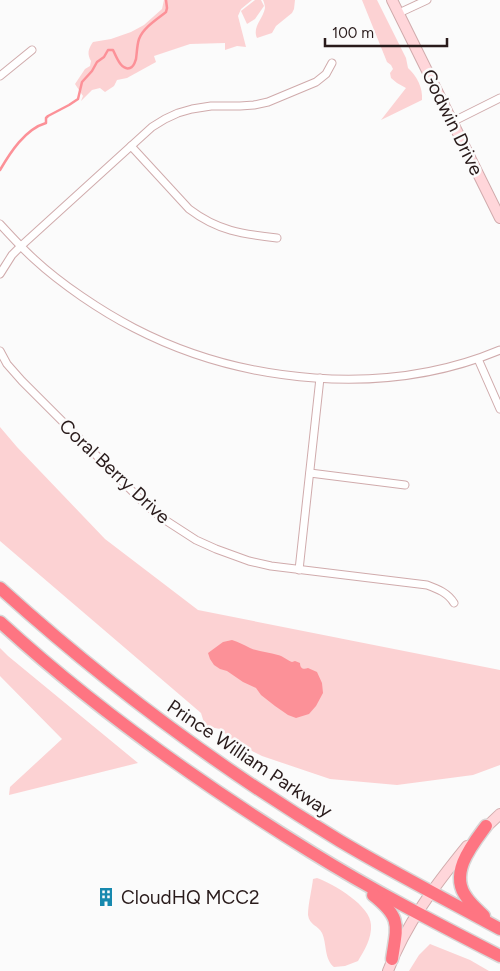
<svg xmlns="http://www.w3.org/2000/svg" width="500" height="971" font-family="Figtree,sans-serif">
  <style>
    .green { fill: #fcd2d3 }
    .water { fill: #fc9198 }
    .lines { fill: none; stroke-linecap: round; stroke-linejoin: round }
    .stream { stroke: #fc9198; stroke-width: 2.5 }
    .street-casing { stroke: #d0abac; stroke-width: 9 }
    .secondary-casing { stroke: #d0abac; stroke-width: 12 }
    .highway-casing { stroke: #d8d6d6; stroke-width: 15 }
    .street { stroke: #fff; stroke-width: 7 }
    .secondary { stroke: #ffd6da; stroke-width: 10 }
    .highway { stroke: #fe7582; stroke-width: 12 }
    .labels { text-anchor: middle; stroke-width: 5; stroke-linejoin: round; paint-order: stroke }
    .street-label { font-size: 19px; fill: #291b1b; stroke: #fbfbfb }
    .poi-label { font-size: 19px; fill: #291b1b; stroke: #fbfbfb; text-anchor: start }
  </style>
  <rect width="100%" height="100%" fill="#fbfbfb"/>
  <g class="green">
    <path d="M164 0H252L241 9 238 16 246 47 237 46 225 50V43L190 44 154 56 156 62 127 78 117 80 114 86 105 92 100 88 92 90 81 101 83 96 75 84 85 69 90 66 91 61C87 54 88 49 93 42L111 39 131 32 144 25 162 9Z"/>
    <path d="M255 0H261L264 6 255 19 247 24 241 11Z"/>
    <path d="M263 0H295L294 9 292 13 276 26 272 33 257 38C252 27 263 19 265 8 265 6 264 2 263 0Z"/>
    <path d="M362 0H377L406 58 408 68C417 76 423 88 422 100L381 120 406 88 397 83 391 78 390 73 393 69 391 65 387 62Z"/>
    <path d="M0 427 17 447 105 539 198 610 500 670V765L473 775 397 785 330 779 262 756 238 744 220 729 205 726 201 713 0 541Z"/>
    <path d="M0 648 8 656 138 763 9 795 10 787 62 739 0 676Z"/>
    <path d="M317 878C334 884 371 906 371 925 372 938 364 951 358 961L345 966 334 967C324 959 327 944 322 933 319 926 309 925 308 915 308 904 312 889 313 879Z"/>
    <path d="M430 944 470 960 489 971H409L419 955Z"/>
  </g>
  <path class="water" d="M232 640C239 642 244 645 250 648 259 652 269 652 278 655 283 656 287 660 292 662L295 661 300 663C300 668 303 670 308 668L317 672 322 683 323 693 316 706 309 714 296 718 288 715 275 706 261 695 256 688 243 682 227 671 220 669 214 665 210 659 208 653 223 642Z"/>
  <g class="lines">
    <path class="stream" d="M0 170C10 153 25 129 46 123V118L48 116 69 105 78 99 82 82 92 71 97 62 104 57 108 50H113C116 56 121 71 130 68 134 67 135 62 136 59 137 52 137 45 139 39 143 28 157 19 166 12L167 8 166 0"/>
    <g class="street-casing">
      <g id="street">
        <path d="M399 13 427 0"/>
        <path d="M0 76 32 50"/>
        <path d="M452 122 500 98"/>
        <path d="M131 146 189 209C218 231 242 234 277 238"/>
        <path d="M0 224C11 236 22 248 34 259 61 284 101 311 134 328 242 384 386 398 500 350"/>
        <path d="M0 274 12 255 21 246 152 127 165 119 178 113 192 109 211 106H240L254 105 268 102 316 82 326 74 332 63"/>
        <path d="M0 351 7 364 22 381 145 504 162 518 196 540 216 549 249 561 271 566 427 585C438 589 448 593 454 603"/>
        <path d="M478 359 500 409"/>
        <path d="M310 473 405 485"/>
        <path d="M299 570 320 378"/>
      </g>
    </g>
    <g class="secondary-casing">
      <g id="secondary">
        <path d="M392 0 500 218"/>
        <path d="M481 832 500 814"/>
        <path d="M388 971C405 925 436 884 467 846"/>
      </g>
    </g>
    <g class="highway-casing">
      <g id="highway">
        <path d="M0 588C105 683 219 768 340 841 392 872 447 900 500 929"/>
        <path d="M0 622C95 709 201 784 311 852 372 890 436 923 500 956"/>
        <path d="M373 895C402 918 397 925 392 959"/>
        <path d="M484 916C478 910 472 905 467 898 448 874 472 845 486 826"/>
      </g>
    </g>
    <use href="#street" class="street"/>
    <use href="#secondary" class="secondary"/>
    <use href="#highway" class="highway"/>
  </g>
  <defs>
    <g id="building-bare" transform="scale(1.5)"><path d="M-4-6H4V6H1V3H-1V6H-4ZM-2.5-4.3h1.7v1.8h-1.7ZM.8-4.3h1.7v1.8H.8ZM-2.5-1h1.7V.8h-1.7ZM.8-1h1.7V.8H.8Z" fill="#1789ae" stroke="#fbfbfb" stroke-width="2.5" paint-order="stroke"/></g>
  </defs>
  <g fill-rule="evenodd">
    <use href="#building-bare" x="106" y="897"/>
  </g>
  <g class="labels">
    <g class="street-label">
      <text transform="translate(453 122) rotate(64)" y="7">Godwin Drive</text>
      <text transform="translate(115 471) rotate(43)" y="7">Coral Berry Drive</text>
      <text transform="translate(250 758) rotate(34)" y="7">Prince William Parkway</text>
    </g>
    <g class="poi-label">
      <text x="121" y="904">CloudHQ MCC2</text>
    </g>
  </g>
  <path d="M325 38v8h122v-8" fill="none" stroke="#291b1b" stroke-width="2.5"/>
  <text x="332" y="38" font-size="15" fill="#291b1b" stroke="#fbfbfb" stroke-width="4" paint-order="stroke">100 m</text>
</svg>
